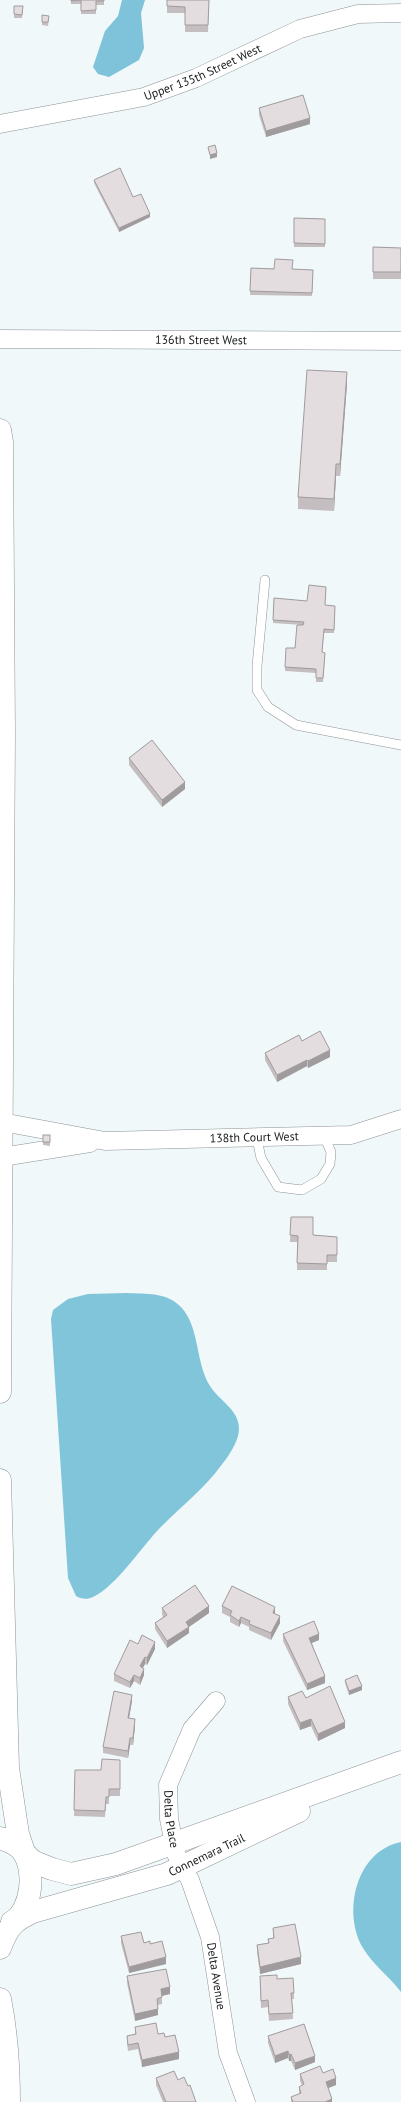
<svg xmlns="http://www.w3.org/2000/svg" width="401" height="2102" font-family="'PT Sans',sans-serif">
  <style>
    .forest { fill: #7ec3d9 }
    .water { fill: #81c5db }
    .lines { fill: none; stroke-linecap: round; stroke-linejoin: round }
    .lane-casing { stroke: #8d9396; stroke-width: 10 }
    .street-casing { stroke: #8d9396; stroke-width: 19 }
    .secondary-casing { stroke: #8d9396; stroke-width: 23 }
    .lane { stroke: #fff; stroke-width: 9 }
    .street { stroke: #fff; stroke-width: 18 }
    .secondary { stroke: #fff; stroke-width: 22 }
    .wall { fill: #c4bec0 }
    .shaded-wall { fill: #a09b9c }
    .building { fill: #e4dddf; stroke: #a09b9c }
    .labels { text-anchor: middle; stroke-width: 3.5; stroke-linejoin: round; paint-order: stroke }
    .street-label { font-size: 12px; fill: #17191a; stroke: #fff }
  </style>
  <rect width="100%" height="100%" fill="#f0f8fa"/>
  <path class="forest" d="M122 0H145L141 13 144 48 139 60 109 77 98 74 93 67 105 31 118 16Z"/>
  <g class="water">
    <path d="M127 1293C146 1294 167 1292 181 1307 200 1327 195 1362 210 1386 221 1403 244 1412 238 1436 235 1447 227 1458 220 1467 203 1490 178 1509 158 1530 141 1548 115 1587 93 1597 87 1600 81 1599 76 1596L68 1578 51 1319 53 1310 68 1299 88 1294Z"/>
    <path d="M401 1842V1992C390 1977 372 1964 363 1948 342 1912 356 1851 401 1842Z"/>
  </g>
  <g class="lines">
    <g class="lane-casing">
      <g id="lane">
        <path d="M265 580 257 666V690L268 707 296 725 401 745"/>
        <path d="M257 1139 261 1158 278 1187 302 1190 321 1179 330 1164 331 1152 324 1136"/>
      </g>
    </g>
    <g class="street-casing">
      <g id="street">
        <path id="s1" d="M0 124 144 97 196 78 300 29 358 14 401 13"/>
        <path id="s2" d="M0 339 401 341"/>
        <path id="s3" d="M2 1122 105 1141 351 1135 401 1119"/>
        <path d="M2 1157 90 1143"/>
        <path id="s4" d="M216 1701 192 1729 168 1785 169 1819 176 1854 190 1880 210 1937 228 2053 246 2102"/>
      </g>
    </g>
    <g class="secondary-casing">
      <g id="secondary">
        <path d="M0 430 2 442 4 733 0 1392"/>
        <path d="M0 1480 8 1768 18 1834 24 1852 32 1861 52 1869 71 1874 116 1864 401 1762"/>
        <path d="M0 1838C9 1841 18 1844 23 1852 36 1870 32 1911 12 1922"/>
        <path id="s5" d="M0 1948C8 1927 13 1921 33 1912L167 1874 299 1811"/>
        <path d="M0 1999C7 2034 9 2067 9 2102"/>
      </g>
    </g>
    <use href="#lane" class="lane"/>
    <use href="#street" class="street"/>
    <use href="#secondary" class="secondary"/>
  </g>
  <g class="wall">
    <path d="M71 0H104V5H96V14H81V4H71Z"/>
    <path d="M167 0H209L208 32H185V13H167Z"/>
    <path d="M14 6 23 9 22 18H14Z"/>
    <path d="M42 15 49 19 48 26 42 25Z"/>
    <path d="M259 108 310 124 266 137 259 115Z"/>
    <path d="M94 180 133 197 150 217 119 232 94 183Z"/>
    <path d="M294 218 325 219V247H294Z"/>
    <path d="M373 247 401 248V279H373Z"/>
    <path d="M251 268 313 270 312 296 250 295Z"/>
    <path d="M347 384 340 476H336L334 511 298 509V497Z"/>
    <path d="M274 598 325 605 335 609 334 633H324L322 652 325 656 323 682H316V673L285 671V667L295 648 303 625 273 623Z"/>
    <path d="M129 758 185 789 162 807 129 765Z"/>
    <path d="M302 1041 330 1057 308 1068 307 1066 277 1082 265 1060V1053Z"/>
    <path d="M43 1135H50V1146L43 1145Z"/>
    <path d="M291 1217 313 1235 337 1237V1262H327V1270H297V1242H290Z"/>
    <path d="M222 1606 275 1614 280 1623 271 1640 249 1630V1627L241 1623 239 1627 230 1622V1617L222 1613Z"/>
    <path d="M162 1608 209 1613 189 1627V1633L167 1648 155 1629V1623L163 1617 162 1614Z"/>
    <path d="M283 1634 319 1640 312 1643 325 1683 307 1690 283 1641Z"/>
    <path d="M138 1644 155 1649 147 1665 145 1664 143 1668 144 1675 140 1685 134 1681 130 1688 114 1681V1674Z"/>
    <path d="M345 1680 362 1690 349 1695 345 1683Z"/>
    <path d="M288 1697 306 1698 345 1728 318 1741 311 1726 300 1730 288 1704Z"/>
    <path d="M132 1701 129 1718 135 1726 133 1745H130L128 1758 103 1753V1747Z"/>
    <path d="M75 1770 120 1789V1796H109V1804H106L105 1817 74 1816Z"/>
    <path d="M273 1928 301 1964 260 1974 257 1952V1945L268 1943V1939L273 1938Z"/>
    <path d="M121 1936 144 1943 166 1964 129 1973 121 1943Z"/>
    <path d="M127 1976 170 1994 162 1996V2004L158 2005V2015L135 2021 127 1983Z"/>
    <path d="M260 1976 277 1979 294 1993V1999H292L293 2019 269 2021 268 2007 261 2008Z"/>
    <path d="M135 2027 158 2034 165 2037 179 2059 142 2067 138 2049 128 2051 127 2043V2036L135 2034Z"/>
    <path d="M268 2036 315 2062 295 2070 291 2061H289L288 2058 275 2063 268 2043Z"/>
    <path d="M323 2073 336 2085 328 2088 332 2102H291V2097L299 2094V2087L302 2085 300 2081V2074Z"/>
    <path d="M156 2078 178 2080 188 2086 196 2102H163L156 2085Z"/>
  </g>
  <g class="shaded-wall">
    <path d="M310 118V124L266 137V131Z"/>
    <path d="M217 153V157L210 159V155Z"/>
    <path d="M150 214V217L119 232V228Z"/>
    <path d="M347 372V384L340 476V464Z"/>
    <path d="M336 464V476L334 511V499Z"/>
    <path d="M185 782V789L162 807V800Z"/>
    <path d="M330 1050V1057L308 1068V1061Z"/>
    <path d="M307 1060V1066L277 1082V1075Z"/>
    <path d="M209 1606V1613L186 1629V1622Z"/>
    <path d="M275 1607V1614L273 1613Z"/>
    <path d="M280 1616V1623L271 1640V1633Z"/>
    <path d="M241 1617V1623L239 1627V1621Z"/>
    <path d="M189 1627V1633L167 1648V1641Z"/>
    <path d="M319 1634V1640L309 1644V1638Z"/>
    <path d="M155 1642V1649L147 1665V1658Z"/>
    <path d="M145 1657V1664L140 1673V1666Z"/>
    <path d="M144 1669V1675L140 1685V1678Z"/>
    <path d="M134 1675V1681L130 1688V1682Z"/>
    <path d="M325 1676V1683L307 1690V1684Z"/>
    <path d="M362 1686V1690L349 1695V1691Z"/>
    <path d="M132 1695V1701L128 1724V1718Z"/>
    <path d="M135 1719V1726L133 1745V1738Z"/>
    <path d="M311 1719V1726L300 1730V1723Z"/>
    <path d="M345 1722V1728L318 1741V1734Z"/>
    <path d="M130 1738V1745L128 1758V1751Z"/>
    <path d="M166 1957V1964L129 1973V1967Z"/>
    <path d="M301 1957V1964L260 1974V1967Z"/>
    <path d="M170 1987V1994L161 1996V1989Z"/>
    <path d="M158 2009V2015L135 2021V2014Z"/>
    <path d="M288 2051V2058L275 2063V2056Z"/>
    <path d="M179 2052V2059L142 2067V2060Z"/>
    <path d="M291 2054V2061H289V2055Z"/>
    <path d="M315 2056V2062L295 2070V2063Z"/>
    <path d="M336 2078V2085L326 2089V2082Z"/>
    <path d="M332 2099V2102H325Z"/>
  </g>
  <g class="building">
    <path d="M71 0H104V1H96V10L81 11V0L71 1Z"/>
    <path d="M167 0H209L208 25H185V7L167 6Z"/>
    <path d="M14 6H23L22 15 14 14Z"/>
    <path d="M42 15 49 16 48 22H42Z"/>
    <path d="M303 95 310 118 266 131 259 108Z"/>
    <path d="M215 145 217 153 210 155 208 147Z"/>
    <path d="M120 168 133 197 141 194 150 214 119 228 94 180Z"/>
    <path d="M294 218 325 219V244L294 243Z"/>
    <path d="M373 247 401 248V272H373Z"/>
    <path d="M275 259 293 260 292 269 313 270 312 293 250 291 251 268 274 269Z"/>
    <path d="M307 370 347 372 340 464H336L334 499 298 497Z"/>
    <path d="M309 585 326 587 325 605 335 606 334 630 324 629 322 652 325 653 323 678H316V669L285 667 286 648H295L297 625H303L304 622 273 620 274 598 307 601Z"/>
    <path d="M152 740 185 782 162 800 129 758Z"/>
    <path d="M320 1031 330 1050 308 1061 307 1060 277 1075 265 1053 299 1035 302 1041Z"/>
    <rect x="43" y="1135" width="7" height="7"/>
    <path d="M291 1217H313V1235L337 1237V1255H327V1264L297 1263 298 1236 290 1235Z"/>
    <path d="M195 1585 209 1606 186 1622 189 1627 167 1641 155 1623 167 1615 162 1608Z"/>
    <path d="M232 1586 275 1607 273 1613 280 1616 271 1633 249 1624 250 1621 241 1617 239 1621 230 1615 232 1611 222 1606Z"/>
    <path d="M314 1621 319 1634 309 1638 325 1676 307 1684 283 1634Z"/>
    <path d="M142 1635 155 1642 147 1658 145 1657 140 1666 144 1669 140 1678 134 1675 130 1682 114 1674 130 1640 138 1644Z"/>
    <path d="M357 1675 362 1686 349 1691 345 1680Z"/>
    <path d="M330 1686 345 1722 318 1734 311 1719 300 1723 288 1697 302 1691 306 1698Z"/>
    <path d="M114 1691 132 1695 128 1718 135 1719 133 1738H130L128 1751 103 1747Z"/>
    <path d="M102 1759 120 1760V1789H109V1797H106L105 1811 74 1810 75 1770H101Z"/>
    <path d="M295 1924 301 1957 260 1967 257 1945 269 1943 268 1939 274 1938 273 1928Z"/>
    <path d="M141 1932 144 1943 150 1941V1944L162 1941 166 1957 129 1967 121 1936Z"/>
    <path d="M166 1969 170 1987 161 1989 162 1997 157 1999 158 2009 135 2014 127 1976Z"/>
    <path d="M277 1975V1979L293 1978 294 1993H291L293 2013 269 2014 268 2000 261 2001 260 1976Z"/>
    <path d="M156 2023 158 2034 164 2033 165 2037 175 2035 179 2052 142 2060 138 2043 128 2045 127 2036 136 2034 135 2027Z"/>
    <path d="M304 2024 315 2056 295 2063 291 2054 289 2055 288 2051 275 2056 268 2036Z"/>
    <path d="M320 2066 323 2073 333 2069 336 2078 326 2082 332 2099 325 2102H293L291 2097 301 2093 299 2087 304 2084 300 2074Z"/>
    <path d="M174 2071 178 2080 184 2077 188 2086 190 2085 196 2102H166L156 2078Z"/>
  </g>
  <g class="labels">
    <g class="street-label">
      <text dy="4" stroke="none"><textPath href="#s1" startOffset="210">Upper 135th Street West</textPath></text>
      <text dy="4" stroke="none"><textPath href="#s2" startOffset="201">136th Street West</textPath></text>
      <text dy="4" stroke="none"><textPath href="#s3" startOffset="254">138th Court West</textPath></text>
      <text dy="4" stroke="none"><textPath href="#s4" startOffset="132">Delta Place</textPath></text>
      <text dy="4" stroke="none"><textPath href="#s5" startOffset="234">Connemara Trail</textPath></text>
      <text dy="4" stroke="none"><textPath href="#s4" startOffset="297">Delta Avenue</textPath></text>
    </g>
  </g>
</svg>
